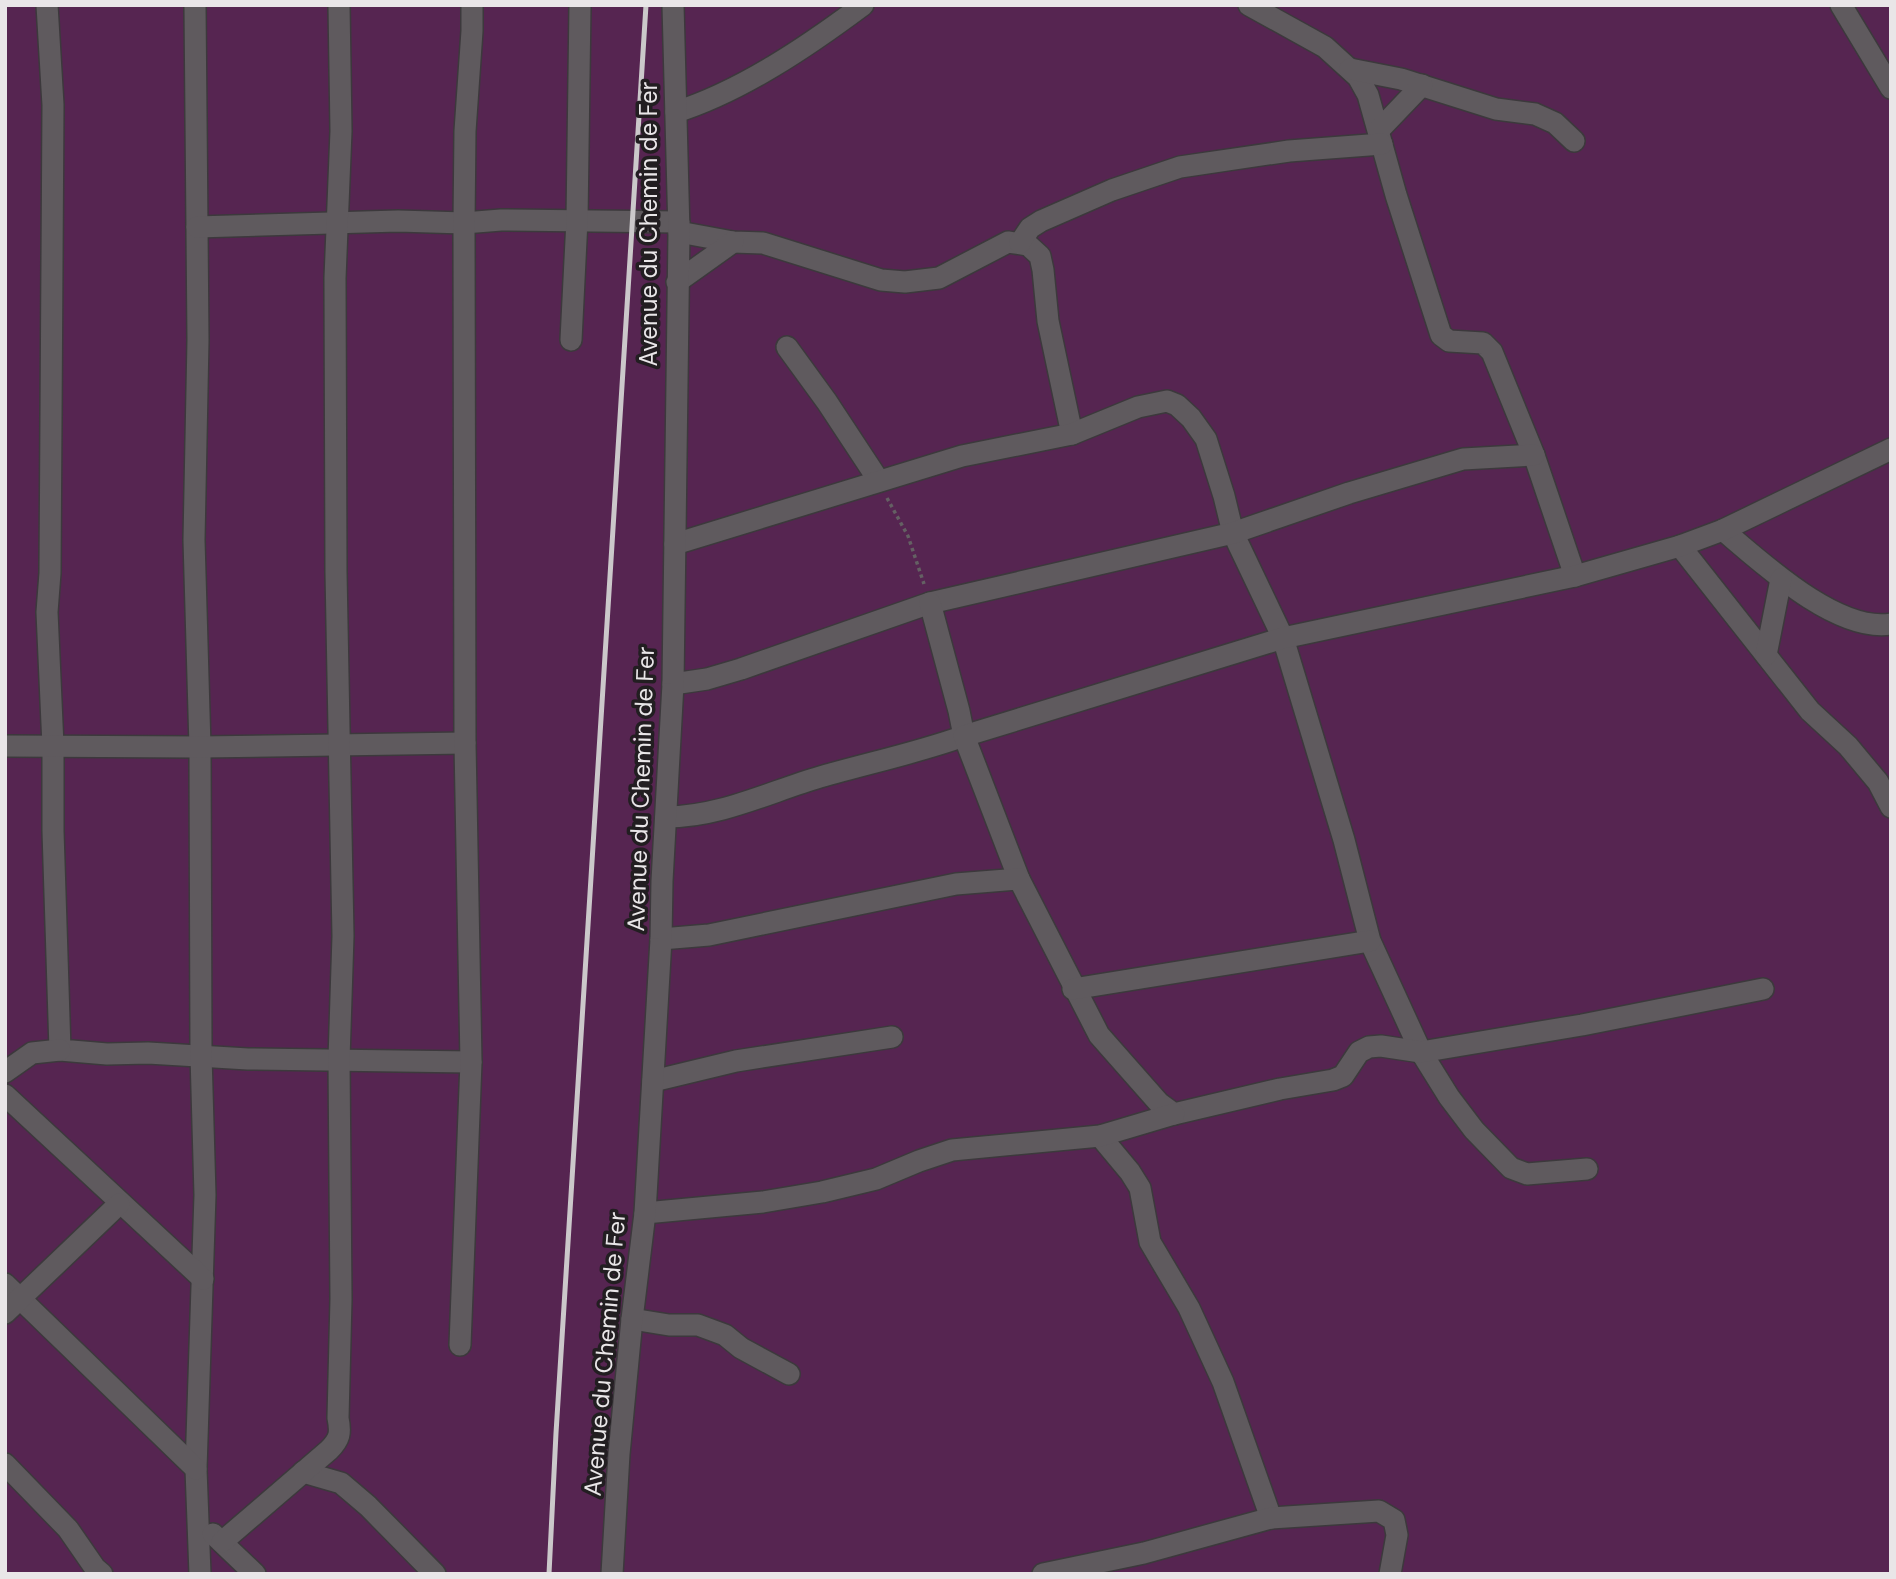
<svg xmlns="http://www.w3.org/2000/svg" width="1896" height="1579" font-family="'DM Sans',sans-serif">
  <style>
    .green { fill: #562551 }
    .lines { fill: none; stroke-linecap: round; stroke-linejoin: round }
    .minor-casing { stroke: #3c393c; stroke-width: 24 }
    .tertiary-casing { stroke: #3c393c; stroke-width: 24 }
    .path { stroke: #646063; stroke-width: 3.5; stroke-dasharray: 3.5 3.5; stroke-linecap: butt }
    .minor { stroke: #5f5a5e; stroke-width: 21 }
    .tertiary { stroke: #5f5a5e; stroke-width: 21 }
    .rail { stroke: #cbc8ca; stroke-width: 5 }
    .labels { text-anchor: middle; stroke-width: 7; stroke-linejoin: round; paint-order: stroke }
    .street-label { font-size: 24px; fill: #e9e6e8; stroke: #221e21 }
  </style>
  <rect width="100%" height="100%" fill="#221e21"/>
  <rect class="green" x="5" y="5" width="1886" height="1569"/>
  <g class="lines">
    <g class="minor-casing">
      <g id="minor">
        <path d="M47 5 53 105 50 573 47 612 53 746V831L60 1050 107 1054 148 1053 248 1059 471 1062"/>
        <path d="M195 5 198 340 194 540 200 747 201 1055 205 1195 196 1469 200 1574"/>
        <path d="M1249 5 1325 47 1358 77 1368 95 1396 195 1441 335 1449 341 1483 343 1492 352 1534 455 1575 576"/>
        <path d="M1841 5 1891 88"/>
        <path d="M1350 69 1401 79 1496 109 1535 114 1555 123 1574 141"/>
        <path d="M676 112C742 91 808 46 863 5"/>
        <path d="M1379 130 1422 85"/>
        <path d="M197 227 398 221 464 223 501 220 679 222"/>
        <path d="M679 232 733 242 763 243 881 280 905 282 939 278 1008 242 1028 245 1040 256 1043 270 1048 321 1072 434"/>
        <path d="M1020 243 1030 228 1041 221 1112 190 1180 167 1289 151 1382 144"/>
        <path d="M677 282 733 242"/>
        <path d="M571 340 577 220 580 5"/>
        <path d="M787 347 827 402 879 481"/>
        <path d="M1723 530C1762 563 1837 633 1891 624"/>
        <path d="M675 544 962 456 1072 434 1138 407 1167 401 1177 405 1191 418 1206 439 1224 496 1233 533 1283 638 1344 840 1370 941 1421 1052 1449 1097 1474 1130 1511 1168 1527 1174 1587 1169"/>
        <path d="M1680 546 1810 711 1848 746 1878 782 1891 807"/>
        <path d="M1766 655 1781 579"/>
        <path d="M673 684 707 679 741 669 930 603 1233 533 1349 493 1463 459 1534 455"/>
        <path d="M5 746 200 747 465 743"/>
        <path d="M666 817C720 817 769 792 820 777 868 763 917 753 964 736L959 711 930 603"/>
        <path d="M1019 879 964 736 1283 638 1575 576 1680 546 1723 530 1891 449"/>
        <path d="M661 939 709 935 956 884 1019 879 1099 1035 1159 1103 1174 1114 1280 1089 1333 1080 1343 1076 1359 1052 1369 1047 1381 1046 1421 1052 1582 1025 1763 989"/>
        <path d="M1073 989 1370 941"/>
        <path d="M5 1072 32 1053 60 1050"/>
        <path d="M653 1081 736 1061 892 1037"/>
        <path d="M5 1095 203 1279"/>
        <path d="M1100 1136 1130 1172 1140 1188 1150 1242 1189 1308 1223 1382 1271 1518"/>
        <path d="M645 1213 763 1202 822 1192 876 1179 919 1161 952 1150 1100 1136 1174 1114"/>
        <path d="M5 1284 196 1469"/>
        <path d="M5 1313 119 1204"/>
        <path d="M632 1319 669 1325H698L725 1335 741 1348 789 1374"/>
        <path d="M460 1345 471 1062 465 743 464 223 465 131 472 31V5"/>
        <path d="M5 1464 68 1529 95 1568 102 1574"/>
        <path d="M303 1472 341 1483 368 1506 435 1574"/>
        <path d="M213 1534 255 1574"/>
        <path d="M222 1542 329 1450C340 1439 341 1433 338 1418L341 1299 339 1059 343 936 336 572 335 278 341 131 339 5"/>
        <path d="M1043 1574 1144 1553 1271 1518 1379 1511 1394 1520 1397 1535 1390 1574"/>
      </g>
    </g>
    <g class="tertiary-casing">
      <path id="tertiary" d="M612 1574 619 1454 632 1319 645 1213 661 939 662 881 673 684 679 232 673 5"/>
    </g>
    <path class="path" d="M887 498 908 536 924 584"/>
    <use href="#minor" class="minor"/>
    <use href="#tertiary" class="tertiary"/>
    <path class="rail" d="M549 1574 556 1433 646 5"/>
  </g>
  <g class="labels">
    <g class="street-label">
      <text transform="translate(649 224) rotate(-90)" y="8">Avenue du Chemin de Fer</text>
      <text transform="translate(641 789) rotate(-88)" y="8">Avenue du Chemin de Fer</text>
      <text transform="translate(605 1354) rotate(-85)" y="8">Avenue du Chemin de Fer</text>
    </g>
  </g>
  <rect width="1896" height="1579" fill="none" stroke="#e9e6e8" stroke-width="14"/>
</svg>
